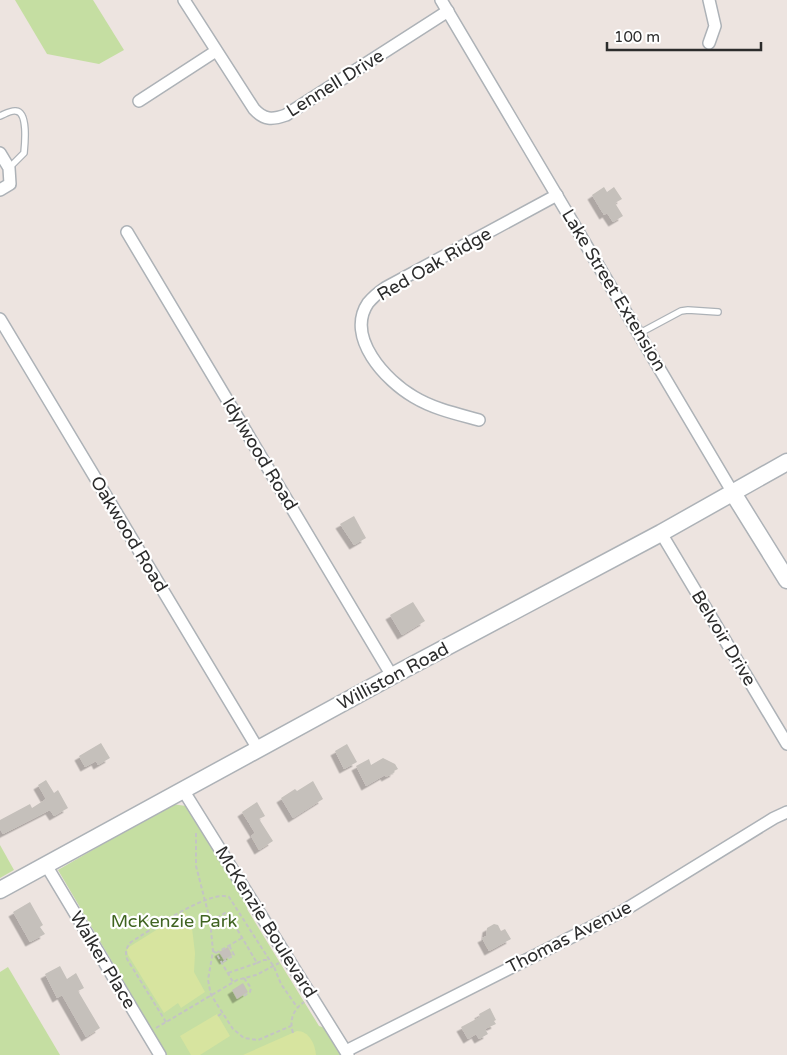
<svg xmlns="http://www.w3.org/2000/svg" width="787" height="1055" font-family="'Varela Round',sans-serif">
  <style>
    .green { fill: #c5dea2 }
    .pitch { fill: #d7e49f }
    .building { fill: #c5c0bb; filter: url(#shadow) }
    .lines { fill: none; stroke-linecap: round; stroke-linejoin: round }
    .lane-casing { stroke: #adb2b7; stroke-width: 8 }
    .street-casing { stroke: #adb2b7; stroke-width: 14 }
    .secondary-casing { stroke: #adb2b7; stroke-width: 19 }
    .path { stroke: #c4c4c4; stroke-width: 2; stroke-dasharray: 4 2.5; stroke-linecap: butt }
    .lane { stroke: #fff; stroke-width: 5.5 }
    .street { stroke: #fff; stroke-width: 11 }
    .secondary { stroke: #fff; stroke-width: 16 }
    .labels { text-anchor: middle; stroke-width: 4.5; stroke-linejoin: round; paint-order: stroke }
    .street-label { font-size: 18px; fill: #2c2c2c; stroke: #fff }
    .park-label { font-size: 18px; fill: #406422; stroke: #fff }
  </style>
  <defs>
    <filter id="shadow"><feDropShadow dx="-4.5" dy="4.5" stdDeviation="0" flood-color="#0004"/></filter>
  </defs>
  <rect width="100%" height="100%" fill="#ede4e0"/>
  <g class="green">
    <path d="M15 0H93L124 50 99 64 47 54Z"/>
    <path d="M172 804 186 806 250 905 247 909 319 1026 325 1028 341 1055H167L58 870Z"/>
    <path d="M0 845 14 870 0 878Z"/>
    <path d="M8 967 60 1055H0V972Z"/>
  </g>
  <g class="pitch">
    <path d="M185 912 192 928 195 953 194 972 205 992 181 1008 178 1003 164 1013 128 955 127 950 129 947Z"/>
    <path d="M217 1014 230 1036 200 1055H191L180 1036Z"/>
    <path d="M297 1031C309 1031 315 1044 316 1055H243Z"/>
  </g>
  <g class="building">
    <path d="M604 187 607 192 614 187 622 199 615 203 623 216 613 222 607 213 604 215 592 195Z"/>
    <path d="M354 516 366 538 354 545 340 524Z"/>
    <path d="M413 602 425 621 402 635 390 615Z"/>
    <path d="M101 743 110 758 98 765 96 761 85 767 79 756Z"/>
    <path d="M347 744 357 762 344 769 335 751Z"/>
    <path d="M383 758 395 764 398 769 394 771 395 772 386 777 385 775 366 786 356 766 369 759 371 765Z"/>
    <path d="M46 780 54 793 58 790 68 808 54 816 50 810 3 834 0 829V820L30 804 32 808 46 799 38 785Z"/>
    <path d="M313 781 323 799 293 818 281 798 295 789 297 791Z"/>
    <path d="M257 802 265 816 259 819 273 841 259 850 251 836 255 833 242 812Z"/>
    <path d="M30 902 43 925 40 927 45 934 30 942 13 912Z"/>
    <path d="M494 924 498 925 501 931 505 929 511 939 489 951 482 938 486 936 487 928Z"/>
    <path d="M228 947 232 955 224 960 219 952Z"/>
    <path d="M60 966 67 979 76 973 84 988 78 991 100 1028 86 1037 62 995 57 998 45 974Z"/>
    <path d="M243 983 248 992 237 999 232 990Z"/>
    <path d="M490 1008 496 1020 494 1021 496 1024 485 1029 488 1034 479 1039 476 1034 468 1039 461 1027 480 1017 479 1014Z"/>
  </g>
  <g class="lines">
    <g class="lane-casing">
      <g id="lane">
        <path d="M0 116C5 114 11 110 16 111 28 112 25 143 24 153L9 168"/>
        <path d="M640 333 681 311 688 310 718 312"/>
      </g>
    </g>
    <g class="street-casing">
      <g id="street">
        <path d="M184 0 254 109C264 120 272 120 286 115L448 11"/>
        <path d="M441 0 733 493"/>
        <path d="M709 43 715 26 709 0"/>
        <path d="M139 101 216 51"/>
        <path d="M0 153 9 168 10 184 0 190"/>
        <path d="M127 232 392 676"/>
        <path d="M0 319 258 749"/>
        <path d="M479 420C457 414 434 409 414 397 386 381 345 337 368 303 373 297 379 292 385 288L557 195"/>
        <path d="M661 533 787 744"/>
        <path d="M183 790 348 1055"/>
        <path d="M46 865 160 1055"/>
        <path d="M346 1051 623 911 774 818 787 812"/>
      </g>
    </g>
    <g class="secondary-casing">
      <g id="secondary">
        <path d="M733 493 787 580"/>
        <path d="M0 890 392 676 661 533 787 462"/>
      </g>
    </g>
    <g class="path">
      <path d="M196 833V866L210 920 213 951 208 980 211 995 233 1029 244 1038 258 1040 291 1026"/>
      <path d="M211 921 227 912 257 963 228 973"/>
      <path d="M213 951 216 953 233 982"/>
      <path d="M216 953 242 938"/>
      <path d="M223 962 234 955 229 945"/>
      <path d="M257 963 264 960H269"/>
      <path d="M244 996 250 992 251 988 244 978"/>
      <path d="M218 1016 222 1013"/>
      <path d="M166 1022 127 959C125 951 126 948 131 942 149 931 210 889 229 897L274 967 281 984 297 1007"/>
      <path d="M156 1028 237 980 256 975 279 963"/>
      <path d="M293 1033C289 1020 293 1010 304 1002"/>
    </g>
    <use href="#lane" class="lane"/>
    <use href="#street" class="street"/>
    <use href="#secondary" class="secondary"/>
  </g>
  <g class="labels">
    <g class="street-label">
      <text transform="translate(335 83) rotate(-32)" y="6">Lennell Drive</text>
      <text transform="translate(434 264) rotate(-30)" y="6">Red Oak Ridge</text>
      <text transform="translate(614 290) rotate(59)" y="6">Lake Street Extension</text>
      <text transform="translate(260 454) rotate(59)" y="6">Idylwood Road</text>
      <text transform="translate(129 534) rotate(59)" y="6">Oakwood Road</text>
      <text transform="translate(724 638) rotate(59)" y="6">Belvoir Drive</text>
      <text transform="translate(393 676) rotate(-28)" y="6">Williston Road</text>
      <text transform="translate(266 922) rotate(58)" y="6">McKenzie Boulevard</text>
      <text transform="translate(569 937) rotate(-27)" y="6">Thomas Avenue</text>
      <text transform="translate(103 960) rotate(59)" y="6">Walker Place</text>
    </g>
    <g class="park-label">
      <text x="174" y="927">McKenzie Park</text>
    </g>
  </g>
  <path d="M607 42v8h154v-8" fill="none" stroke="#2c2c2c" stroke-width="2.5"/>
  <text x="614" y="42" font-size="15" fill="#2c2c2c" stroke="#ffffff" stroke-width="4" paint-order="stroke">100 m</text>
</svg>
